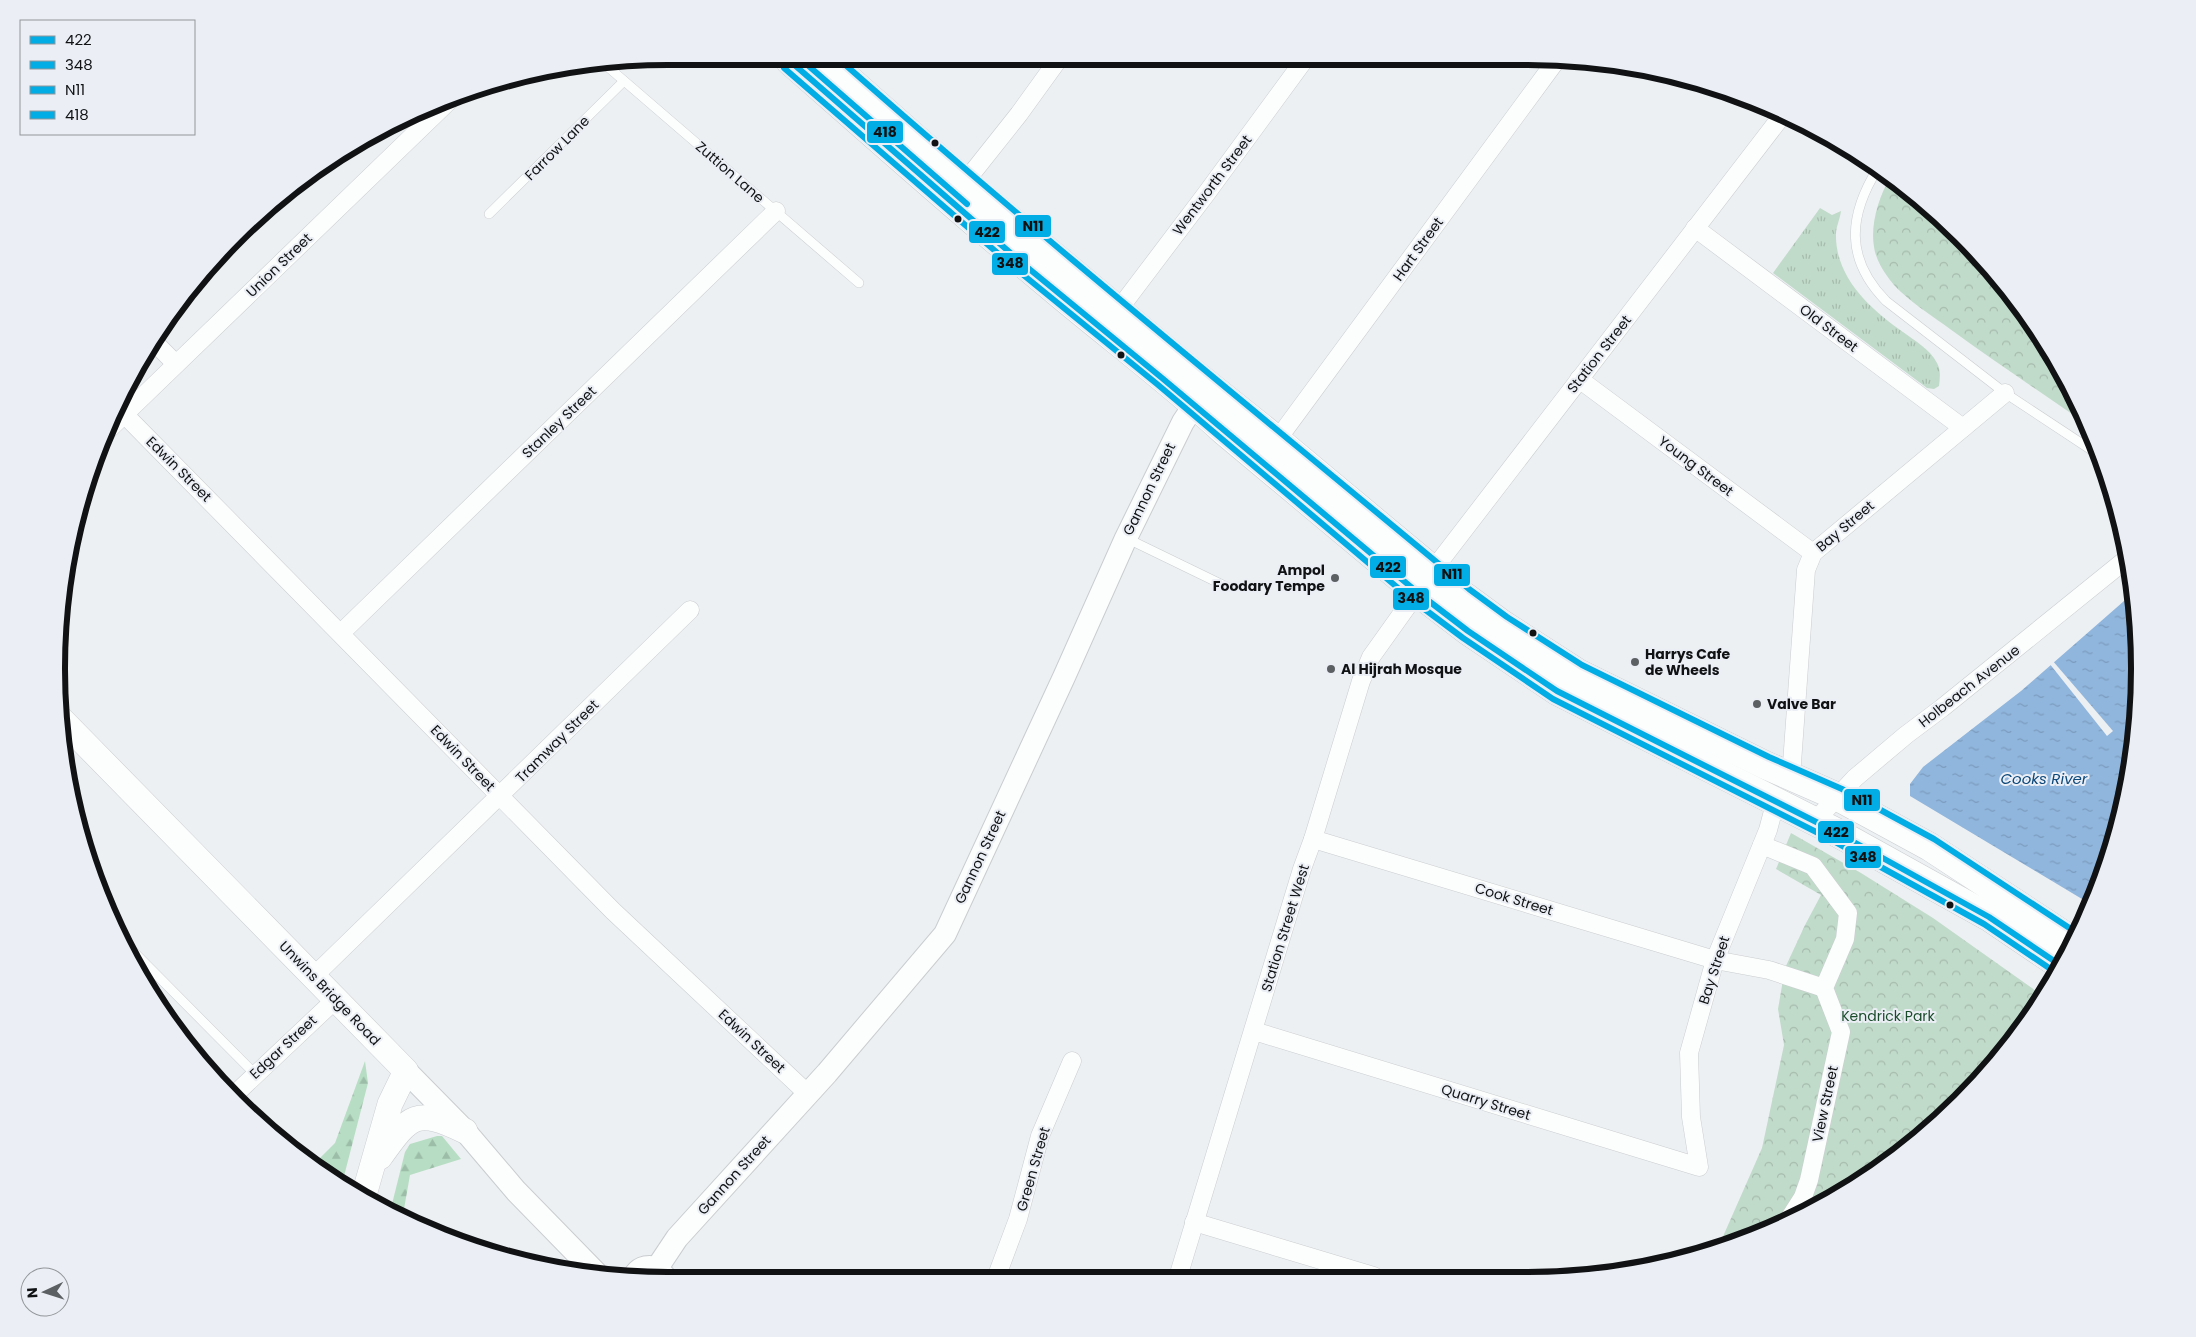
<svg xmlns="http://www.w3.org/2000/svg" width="2196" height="1337" font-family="Poppins,sans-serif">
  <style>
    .grass { fill: url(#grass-tufts) }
    .forest { fill: url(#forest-firs) }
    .park { fill: url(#park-crowns) }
    .water { fill: url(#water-ripples) }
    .pier { fill: #edf0f3 }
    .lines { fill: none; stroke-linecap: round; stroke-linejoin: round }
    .service-casing { stroke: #cacdcf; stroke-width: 10 }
    .minor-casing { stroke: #cacdcf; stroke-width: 19 }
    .tertiary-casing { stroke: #cacdcf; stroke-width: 24 }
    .secondary-casing { stroke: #cacdcf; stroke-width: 26 }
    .trunk-casing { stroke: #cacdcf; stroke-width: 29 }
    .service { stroke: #fcfdfd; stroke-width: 9 }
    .minor { stroke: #fcfdfd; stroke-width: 18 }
    .tertiary { stroke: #fcfdfd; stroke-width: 22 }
    .secondary { stroke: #fcfdfd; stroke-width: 25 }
    .trunk { stroke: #fcfdfd; stroke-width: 28 }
    .bus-1-casing { stroke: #ebeff5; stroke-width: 10 }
    .bus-2-casing { stroke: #ebeff5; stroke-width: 10 }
    .bus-3-casing { stroke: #ebeff5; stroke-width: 10 }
    .bus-4-casing { stroke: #ebeff5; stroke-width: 10 }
    .bus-1 { stroke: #01ade4; stroke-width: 6 }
    .bus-2 { stroke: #01ade4; stroke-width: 6 }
    .bus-3 { stroke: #01ade4; stroke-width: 6 }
    .bus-4 { stroke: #01ade4; stroke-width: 6 }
    .bus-dot { fill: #101214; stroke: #ebeff5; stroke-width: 2 }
    .poi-dot { fill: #5d6062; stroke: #ebeff5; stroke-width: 2 }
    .labels { text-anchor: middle; stroke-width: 4; stroke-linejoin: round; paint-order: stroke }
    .street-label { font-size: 14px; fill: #101214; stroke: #ebeff5 }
    .poi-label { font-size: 14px; font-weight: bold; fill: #101214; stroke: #ebeff5; text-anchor: start }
    .park-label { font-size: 14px; fill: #1a4c2b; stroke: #ebeff5 }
    .water-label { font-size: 15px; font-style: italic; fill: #0d487b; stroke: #ebeff5 }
    .rim { fill: none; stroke: #101214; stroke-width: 6 }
    .line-badge { stroke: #ebeff5; stroke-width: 2 }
    .pale-badge-label { font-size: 14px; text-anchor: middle; font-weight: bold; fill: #111 }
  </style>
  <defs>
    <pattern id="grass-tufts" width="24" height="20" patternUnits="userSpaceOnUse" patternTransform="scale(1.25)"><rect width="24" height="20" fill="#c1dbca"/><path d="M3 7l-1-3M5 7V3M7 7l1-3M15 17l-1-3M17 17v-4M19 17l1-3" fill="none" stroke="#a5bbad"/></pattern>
    <pattern id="forest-firs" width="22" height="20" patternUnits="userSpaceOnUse" patternTransform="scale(1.25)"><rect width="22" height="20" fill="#b7dec4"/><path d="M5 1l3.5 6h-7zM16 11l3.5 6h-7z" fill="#9cbda8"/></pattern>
    <pattern id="park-crowns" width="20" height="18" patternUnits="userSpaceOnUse" patternTransform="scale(1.25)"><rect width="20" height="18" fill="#c1dbca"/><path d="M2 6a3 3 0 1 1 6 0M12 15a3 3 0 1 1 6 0" fill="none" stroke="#a5bbad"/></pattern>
    <pattern id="water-ripples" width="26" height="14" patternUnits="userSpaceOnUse" patternTransform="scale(1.25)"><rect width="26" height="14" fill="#90b6dd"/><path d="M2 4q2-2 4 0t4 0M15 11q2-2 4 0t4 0" fill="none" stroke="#7b9bbd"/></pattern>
  </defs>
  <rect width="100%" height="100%" fill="#edf0f3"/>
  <path class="grass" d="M1820 208 1832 215 1841 211C1840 219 1836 227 1836 234 1835 277 1870 309 1903 332 1915 341 1930 349 1937 363 1941 370 1940 378 1939 386L1934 389 1927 388 1773 273Z"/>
  <g class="forest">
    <path d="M365 1061 368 1083 342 1184 328 1177 313 1165 335 1143Z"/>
    <path d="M437 1136H442L461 1159 410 1175 404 1209 415 1220 391 1208 405 1152 410 1144Z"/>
  </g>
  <g class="park">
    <path d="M1890 178 1961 236 2037 329 2088 425C2042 393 1995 362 1950 329 1934 317 1916 306 1901 292 1890 282 1876 263 1874 247 1870 225 1879 196 1890 178Z"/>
    <path d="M1791 833 1861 873 1933 918 2043 996 2036 1009 1931 1129 1834 1199 1717 1250 1762 1148 1784 1045 1778 1009 1785 968 1805 925 1821 895 1776 869Z"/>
  </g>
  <path class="water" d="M2132 594 2140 669 2128 788 2092 905 1910 796V784L1923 767 2021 691Z"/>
  <path class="pier" d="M2052 660 2113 731 2107 736 2049 663Z"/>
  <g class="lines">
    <g class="service-casing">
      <g id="service">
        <path d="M601 61 859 283"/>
        <path d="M1878 168C1848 216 1845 259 1886 301L2005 393 2099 455"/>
        <path d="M489 214 624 81"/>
        <path d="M1126 538 1227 587"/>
        <path d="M118 936 255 1074"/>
      </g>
    </g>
    <g class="minor-casing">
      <g id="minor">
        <path d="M965 182 1019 114 1058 60"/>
        <path d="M1695 228 1963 428"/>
        <path d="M1119 309 1206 194 1305 59"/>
        <path d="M154 342 176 364"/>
        <path d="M1579 379 1813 553"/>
        <path d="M124 414 613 911 808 1094"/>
        <path d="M105 433 453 97"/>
        <path d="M1277 440 1558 58"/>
        <path d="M341 633 776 211"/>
        <path d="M1791 777 1806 570 1813 553 2005 393"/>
        <path d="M1815 821 1855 778 1906 735 1942 708 2129 557"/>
        <path d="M1313 839 1715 960 1769 970 1824 988"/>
        <path d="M1762 845 1813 866 1848 913 1845 939 1824 988 1841 1032 1809 1180 1803 1197 1789 1219"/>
        <path d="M314 976 690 610"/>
        <path d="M1254 1031 1699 1167 1691 1117 1689 1053 1715 960 1768 830 1776 800"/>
        <path d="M232 1097 336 999"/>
        <path d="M1194 1222 1374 1276"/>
        <path d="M1178 1277 1302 869 1313 839 1361 681 1371 657 1433 570 1781 117"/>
        <path d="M996 1278 1018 1219 1040 1136 1072 1061"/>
      </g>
    </g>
    <g class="tertiary-casing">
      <g id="tertiary">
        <path d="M406 1071 465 1131 516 1191 596 1273"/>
        <path d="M657 1268 677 1238 827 1073 945 934 1064 677 1126 538 1183 422 1204 391"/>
        <path d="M633 1279C637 1268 646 1265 657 1268L666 1278"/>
      </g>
    </g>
    <g class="secondary-casing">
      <g id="secondary">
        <path d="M59 717 406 1071 390 1104 364 1195"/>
        <path d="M380 1157C410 1115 416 1107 465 1131"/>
      </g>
    </g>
    <g class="trunk-casing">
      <g id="trunk">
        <path d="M790 61C878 138 965 216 1056 291 1112 338 1171 382 1224 431L1417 592 1468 631 1557 691 1834 831 1989 917 2060 965"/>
        <path d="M828 61 965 182 1186 367 1277 440 1464 596 1502 624 1578 673 1765 765 1838 797 1930 847 2073 941"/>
      </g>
    </g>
    <use href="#service" class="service"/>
    <use href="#minor" class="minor"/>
    <use href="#tertiary" class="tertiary"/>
    <use href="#secondary" class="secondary"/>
    <use href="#trunk" class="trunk"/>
    <g class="bus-1-casing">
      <path id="bus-1" d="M790 61 1022 263 1162 378 1417 592 1468 631 1557 691 1834 831 1989 917 2060 965"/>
    </g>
    <g class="bus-2-casing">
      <path id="bus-2" d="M784 68 1016 269 1157 384 1411 599 1463 638 1553 699 1830 839 1984 924 2055 972"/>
    </g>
    <g class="bus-3-casing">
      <path id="bus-3" d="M841 61C1046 242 1259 414 1469 589L1507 617 1582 665 1769 757 1842 789 1934 839 2077 933"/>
    </g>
    <g class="bus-4-casing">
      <path id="bus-4" d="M803 61 967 204"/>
    </g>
    <use href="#bus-1" class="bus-1"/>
    <use href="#bus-2" class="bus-2"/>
    <use href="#bus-3" class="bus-3"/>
    <use href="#bus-4" class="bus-4"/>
  </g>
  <g class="bus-dot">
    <circle cx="935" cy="143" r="4.5"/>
    <circle cx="958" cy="219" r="4.5"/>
    <circle cx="1121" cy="355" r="4.5"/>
    <circle cx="1533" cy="633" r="4.5"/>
    <circle cx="1950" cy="905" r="4.5"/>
  </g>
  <g class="poi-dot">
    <circle cx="1335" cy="578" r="5"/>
    <circle cx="1635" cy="662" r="5"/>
    <circle cx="1331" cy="669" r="5"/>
    <circle cx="1757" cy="704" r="5"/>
  </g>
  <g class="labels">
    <g class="street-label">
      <text transform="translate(557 148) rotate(-45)" y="5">Farrow Lane</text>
      <text transform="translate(730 172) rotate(41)" y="5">Zuttion Lane</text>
      <text transform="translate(1212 185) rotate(-53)" y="5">Wentworth Street</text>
      <text transform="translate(1418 249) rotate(-54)" y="5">Hart Street</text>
      <text transform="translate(279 265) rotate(-44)" y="5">Union Street</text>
      <text transform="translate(1829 328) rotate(37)" y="5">Old Street</text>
      <text transform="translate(1599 354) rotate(-52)" y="5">Station Street</text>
      <text transform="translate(559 422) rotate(-44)" y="5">Stanley Street</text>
      <text transform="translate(1696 466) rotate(37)" y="5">Young Street</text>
      <text transform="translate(179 469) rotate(45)" y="5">Edwin Street</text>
      <text transform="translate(1149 489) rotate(-64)" y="5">Gannon Street</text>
      <text transform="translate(1845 526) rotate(-40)" y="5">Bay Street</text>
      <text transform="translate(1969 686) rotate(-38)" y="5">Holbeach Avenue</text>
      <text transform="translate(557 741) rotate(-45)" y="5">Tramway Street</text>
      <text transform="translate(463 758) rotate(46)" y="5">Edwin Street</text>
      <text transform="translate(980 857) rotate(-65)" y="5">Gannon Street</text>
      <text transform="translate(1514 899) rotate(17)" y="5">Cook Street</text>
      <text transform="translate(1285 928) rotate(-73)" y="5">Station Street West</text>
      <text transform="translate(1714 970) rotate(-72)" y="5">Bay Street</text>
      <text transform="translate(330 993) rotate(46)" y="5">Unwins Bridge Road</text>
      <text transform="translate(752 1041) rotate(43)" y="5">Edwin Street</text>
      <text transform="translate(283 1047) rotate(-43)" y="5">Edgar Street</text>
      <text transform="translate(1486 1102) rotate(17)" y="5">Quarry Street</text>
      <text transform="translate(1825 1104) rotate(-78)" y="5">View Street</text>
      <text transform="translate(1033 1169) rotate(-74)" y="5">Green Street</text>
      <text transform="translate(734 1175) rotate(-48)" y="5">Gannon Street</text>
    </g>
    <g class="poi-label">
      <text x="1325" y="575" text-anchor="end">Ampol<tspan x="1325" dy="16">Foodary Tempe</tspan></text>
      <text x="1645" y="659">Harrys Cafe<tspan x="1645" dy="16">de Wheels</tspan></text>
      <text x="1341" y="674">Al Hijrah Mosque</text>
      <text x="1767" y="709">Valve Bar</text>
    </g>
    <g class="park-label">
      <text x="1888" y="1021">Kendrick Park</text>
    </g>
    <g class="water-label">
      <text x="2044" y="784">Cooks River</text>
    </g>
  </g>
  <path d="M0 0H2196V1337H0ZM668 65H1528A603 603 0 0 1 2131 668V669A603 603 0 0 1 1528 1272H668A603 603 0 0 1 65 669V668A603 603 0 0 1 668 65Z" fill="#ebeff5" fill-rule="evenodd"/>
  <path class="rim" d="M668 65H1528A603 603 0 0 1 2131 668V669A603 603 0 0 1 1528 1272H668A603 603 0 0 1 65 669V668A603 603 0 0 1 668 65Z"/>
  <g class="line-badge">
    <rect x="866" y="120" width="38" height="24" rx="5" fill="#01ade4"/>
    <rect x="1014" y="214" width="38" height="24" rx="5" fill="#01ade4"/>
    <rect x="968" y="220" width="38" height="24" rx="5" fill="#01ade4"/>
    <rect x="991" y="252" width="38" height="24" rx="5" fill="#01ade4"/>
    <rect x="1369" y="555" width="38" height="24" rx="5" fill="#01ade4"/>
    <rect x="1433" y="563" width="38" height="24" rx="5" fill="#01ade4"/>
    <rect x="1392" y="587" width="38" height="24" rx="5" fill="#01ade4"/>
    <rect x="1843" y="788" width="38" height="24" rx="5" fill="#01ade4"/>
    <rect x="1817" y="820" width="38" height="24" rx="5" fill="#01ade4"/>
    <rect x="1844" y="845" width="38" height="24" rx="5" fill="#01ade4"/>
  </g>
  <g class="pale-badge-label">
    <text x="885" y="137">418</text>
    <text x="1033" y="231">N11</text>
    <text x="987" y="237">422</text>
    <text x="1010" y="268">348</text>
    <text x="1388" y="572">422</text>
    <text x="1452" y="579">N11</text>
    <text x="1411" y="603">348</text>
    <text x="1862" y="805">N11</text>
    <text x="1836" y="837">422</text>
    <text x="1863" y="862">348</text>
  </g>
  <rect x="20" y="20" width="175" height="115" fill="#ebeff5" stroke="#93979b"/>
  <rect x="30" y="36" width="25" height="8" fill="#01ade4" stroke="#93979b"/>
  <text x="65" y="45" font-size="15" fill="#101214">422</text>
  <rect x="30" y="61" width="25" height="8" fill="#01ade4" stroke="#93979b"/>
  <text x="65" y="70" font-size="15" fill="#101214">348</text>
  <rect x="30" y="86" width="25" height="8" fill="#01ade4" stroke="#93979b"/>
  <text x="65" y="95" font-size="15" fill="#101214">N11</text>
  <rect x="30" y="111" width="25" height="8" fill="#01ade4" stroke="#93979b"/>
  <text x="65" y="120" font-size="15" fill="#101214">418</text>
  <g transform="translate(45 1292) rotate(266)"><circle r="24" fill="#ebeff5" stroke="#93979b"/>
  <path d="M0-4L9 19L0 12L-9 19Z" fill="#5d6062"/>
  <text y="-8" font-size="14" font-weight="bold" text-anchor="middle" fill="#101214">N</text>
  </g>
</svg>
